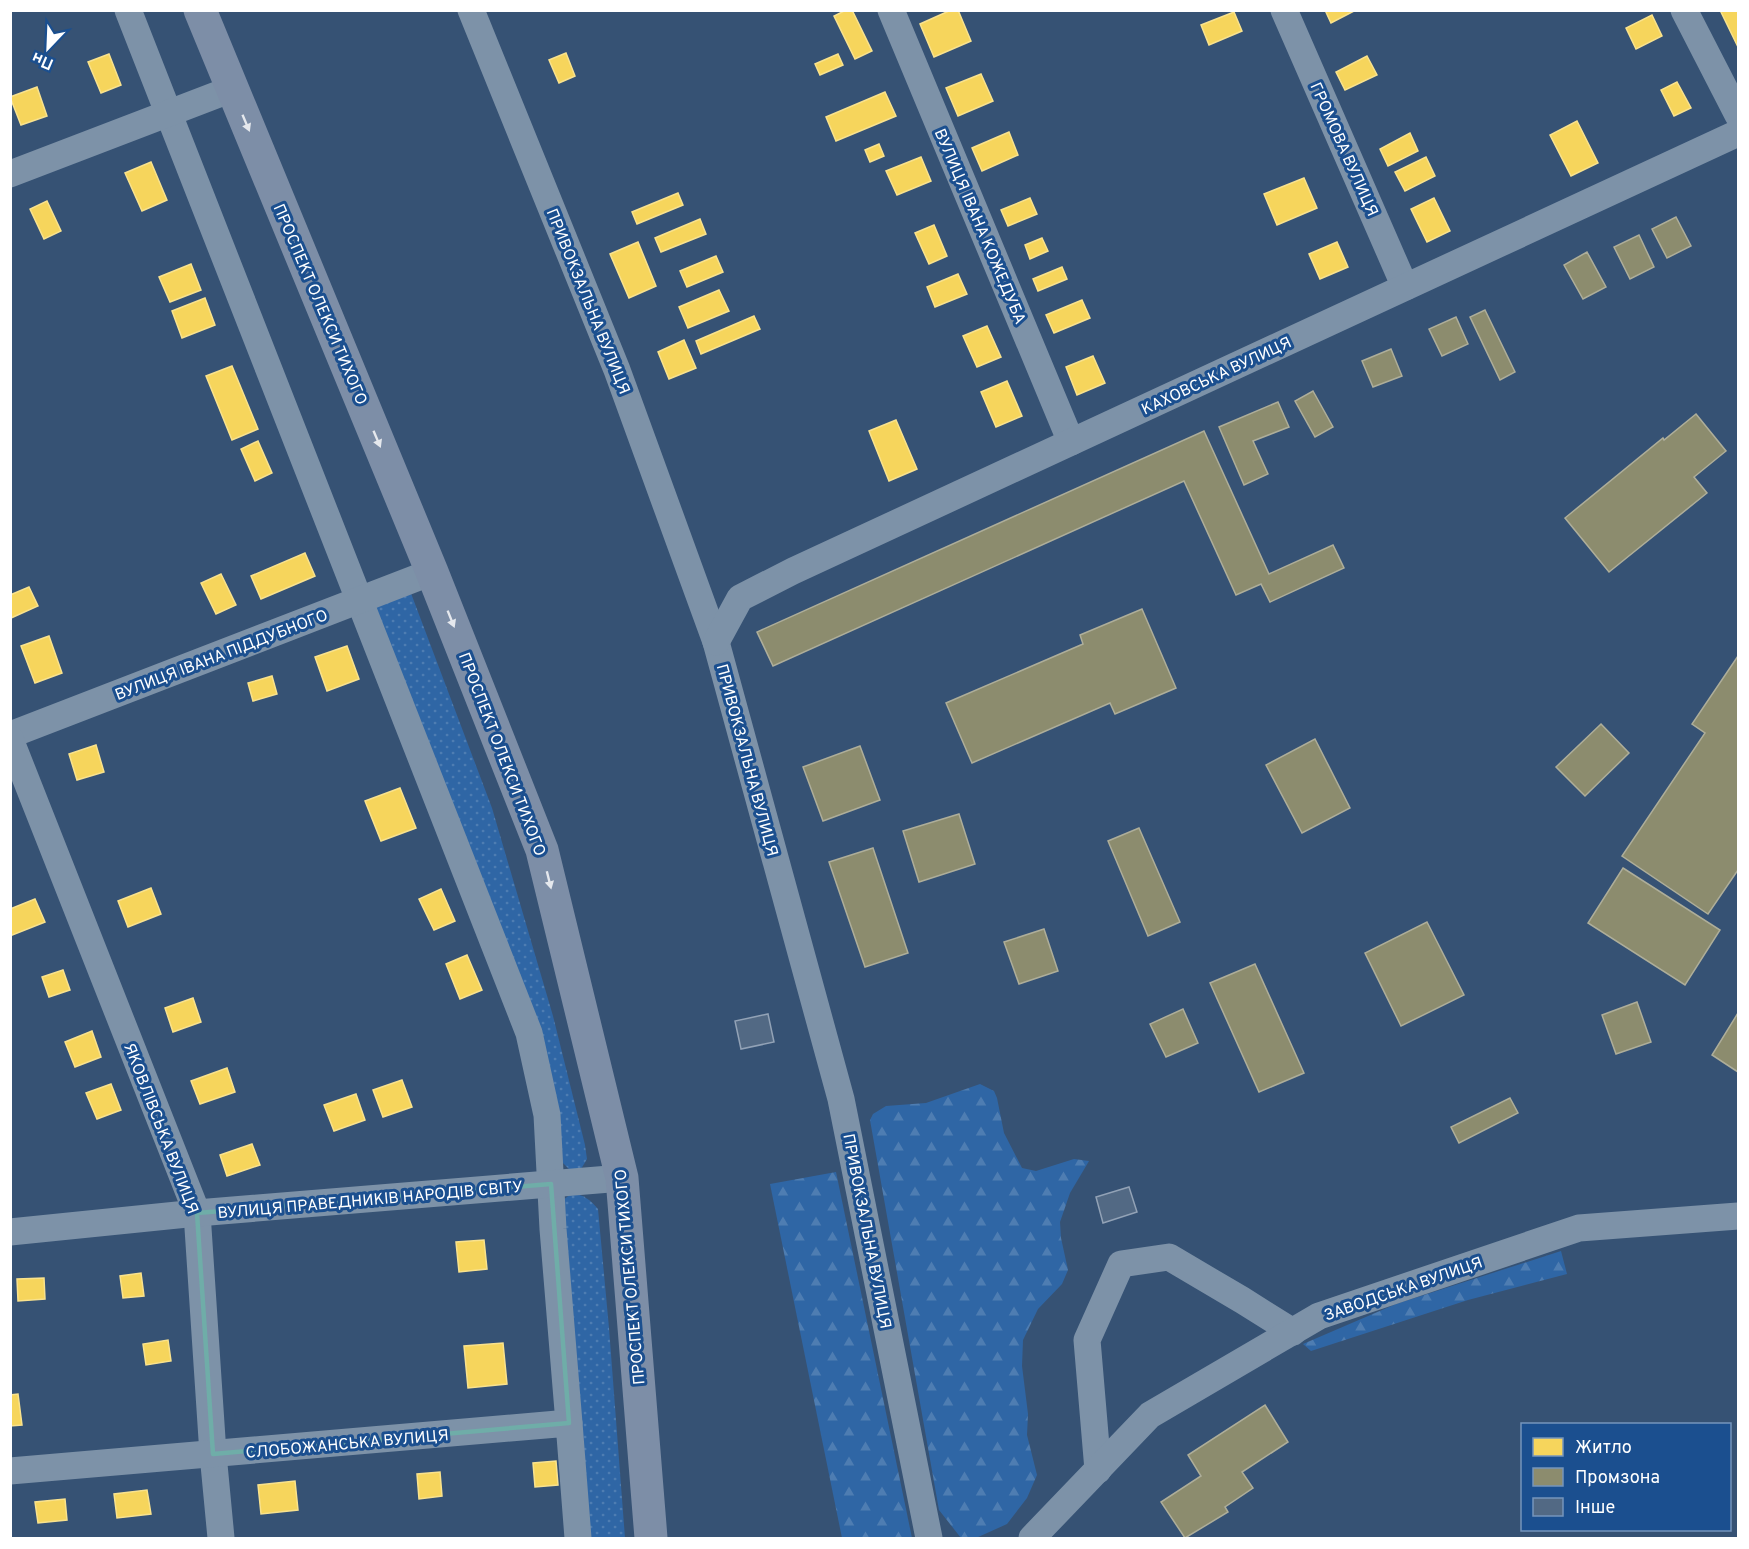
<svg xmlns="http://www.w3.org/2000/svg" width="1749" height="1549" font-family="Overpass,sans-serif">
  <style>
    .grass { fill: url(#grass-dots) }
    .forest { fill: url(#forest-firs) }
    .homes { fill: #f6d55c; stroke: #f9e28d; stroke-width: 1.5 }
    .industry { fill: #8c8c6e; stroke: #aeae9a; stroke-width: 1.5 }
    .building { fill: #526984; stroke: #92a2b6; stroke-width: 1.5 }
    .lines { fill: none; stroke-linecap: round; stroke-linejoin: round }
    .minor { stroke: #7d92a8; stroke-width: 27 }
    .major { stroke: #7d8ea7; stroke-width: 33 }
    .oneway { fill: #e5e8ed }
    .marked { fill: none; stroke: #6fada8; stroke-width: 4.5; stroke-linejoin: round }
    .labels { text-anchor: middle; stroke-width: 6; stroke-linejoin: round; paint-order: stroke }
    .street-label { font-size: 16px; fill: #fff; stroke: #1b4f8f }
  </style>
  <defs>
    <pattern id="grass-dots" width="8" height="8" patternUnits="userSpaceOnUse" patternTransform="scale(1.5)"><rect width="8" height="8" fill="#2f66a5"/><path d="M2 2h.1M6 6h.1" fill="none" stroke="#4e7db2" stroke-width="1.8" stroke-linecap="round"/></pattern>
    <pattern id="forest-firs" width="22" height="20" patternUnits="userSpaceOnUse" patternTransform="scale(1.5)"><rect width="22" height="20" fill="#2f66a5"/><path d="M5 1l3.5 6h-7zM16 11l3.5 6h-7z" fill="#4e7db2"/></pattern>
  </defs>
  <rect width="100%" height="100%" fill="#365274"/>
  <g class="grass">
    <path d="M409 588 492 808 553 1016 585 1145 587 1159 581 1169 570 1170 555 1155 553 1113 368 603Z"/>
    <path d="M571 1194C584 1194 590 1200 598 1209L609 1328 625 1538H585L563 1200Z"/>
  </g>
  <g class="forest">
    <path d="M980 1084 994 1091 997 1098 1004 1133 1022 1168 1036 1171 1074 1159 1089 1161 1070 1193 1060 1222 1061 1238 1068 1270 1062 1284 1038 1309 1023 1340 1022 1366 1028 1414 1027 1435 1037 1475 1027 1498 1007 1524 976 1538H961L939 1510 870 1120 873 1114 886 1106 926 1103Z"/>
    <path d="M836 1172 912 1538H842L770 1184Z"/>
    <path d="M1561 1251 1567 1274 1468 1300 1311 1351 1303 1344 1396 1304Z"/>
  </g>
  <g class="homes">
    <path d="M846 10H852L872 51 855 59 834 16Z"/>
    <path d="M951 10H958L971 41 934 57 920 24Z"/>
    <path d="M1325 10H1354V11L1331 23Z"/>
    <path d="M1720 10H1738V47Z"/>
    <path d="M1234 12 1242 31 1209 45 1201 25Z"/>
    <path d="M1652 15 1662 36 1636 49 1626 28Z"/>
    <path d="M566 53 575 76 559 83 549 60Z"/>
    <path d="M109 54 121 85 101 93 88 62Z"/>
    <path d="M838 54 843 65 820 75 815 64Z"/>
    <path d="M1367 56 1377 75 1345 90 1336 72Z"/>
    <path d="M981 74 993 101 958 116 946 88Z"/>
    <path d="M1677 82 1691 108 1674 116 1661 90Z"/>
    <path d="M37 87 47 116 21 125 10 97Z"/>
    <path d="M885 92 896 116 836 141 826 117Z"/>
    <path d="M1577 121 1598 163 1571 176 1550 135Z"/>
    <path d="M1009 132 1018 155 982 171 972 148Z"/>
    <path d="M1410 133 1418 151 1388 166 1380 149Z"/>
    <path d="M879 144 884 156 870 162 865 150Z"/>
    <path d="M921 157 931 181 897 195 886 171Z"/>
    <path d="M1426 157 1435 176 1405 191 1395 172Z"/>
    <path d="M151 162 167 200 142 211 125 173Z"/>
    <path d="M1304 178 1317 208 1277 225 1264 194Z"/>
    <path d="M678 193 683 205 637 224 632 212Z"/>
    <path d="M1030 198 1037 214 1008 226 1001 210Z"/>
    <path d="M1434 198 1450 231 1427 242 1411 209Z"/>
    <path d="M47 201 61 231 44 239 30 209Z"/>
    <path d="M700 219 706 234 661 252 655 238Z"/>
    <path d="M934 225 947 256 929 264 915 233Z"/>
    <path d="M1042 238 1048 251 1030 259 1025 245Z"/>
    <path d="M638 242 656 286 629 298 610 254Z"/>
    <path d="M1337 242 1348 267 1320 279 1309 254Z"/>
    <path d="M716 256 723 272 687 287 680 271Z"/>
    <path d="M191 264 201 290 170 302 159 277Z"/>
    <path d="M1062 267 1067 279 1038 291 1033 279Z"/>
    <path d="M958 274 967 294 935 307 927 287Z"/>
    <path d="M719 290 729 311 688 328 679 307Z"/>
    <path d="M205 298 215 325 182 338 172 311Z"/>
    <path d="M1082 300 1090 318 1054 333 1046 315Z"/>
    <path d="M754 316 760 329 701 354 696 341Z"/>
    <path d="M987 326 1001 357 977 367 963 336Z"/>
    <path d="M684 340 696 368 669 379 658 352Z"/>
    <path d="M1093 356 1105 383 1077 395 1066 367Z"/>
    <path d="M232 366 258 429 232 440 206 376Z"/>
    <path d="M1007 381 1022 416 996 427 981 392Z"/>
    <path d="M896 420 917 469 889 481 869 431Z"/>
    <path d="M258 441 272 473 255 481 241 449Z"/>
    <path d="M305 553 315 576 261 599 251 576Z"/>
    <path d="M221 574 236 605 216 614 201 583Z"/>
    <path d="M29 587 38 606 11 618 10 595Z"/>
    <path d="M49 636 62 673 35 683 21 646Z"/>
    <path d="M347 646 359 679 327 691 315 657Z"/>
    <path d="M272 676 277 694 253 701 248 683Z"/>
    <path d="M96 745 104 772 77 780 69 754Z"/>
    <path d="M400 788 416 828 381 841 365 801Z"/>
    <path d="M151 888 161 914 128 927 118 901Z"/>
    <path d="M441 889 455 921 434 930 419 899Z"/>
    <path d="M35 899 45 922 10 936V909Z"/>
    <path d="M467 955 482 990 460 999 446 964Z"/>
    <path d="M63 970 70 990 49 997 42 977Z"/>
    <path d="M193 998 201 1022 173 1032 165 1008Z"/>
    <path d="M92 1031 101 1057 75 1067 65 1042Z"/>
    <path d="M227 1068 235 1092 200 1104 191 1081Z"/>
    <path d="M402 1080 412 1107 383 1117 373 1090Z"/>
    <path d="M111 1084 121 1110 97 1119 86 1093Z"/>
    <path d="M356 1094 365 1120 334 1131 324 1105Z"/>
    <path d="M252 1144 260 1165 227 1176 220 1155Z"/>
    <path d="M484 1240 487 1269 459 1272 456 1242Z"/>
    <path d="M141 1273 144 1296 123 1298 120 1276Z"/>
    <path d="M44 1278 45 1299 18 1301 17 1279Z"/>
    <path d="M168 1340 171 1361 146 1365 143 1344Z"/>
    <path d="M503 1343 507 1384 468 1388 464 1346Z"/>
    <path d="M18 1394 22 1425 10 1426V1395Z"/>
    <path d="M556 1461 558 1485 535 1487 533 1463Z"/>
    <path d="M440 1472 442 1496 419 1499 417 1474Z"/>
    <path d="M295 1481 298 1510 261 1514 258 1485Z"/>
    <path d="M147 1490 151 1514 117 1518 114 1494Z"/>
    <path d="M65 1499 67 1520 38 1523 35 1502Z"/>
  </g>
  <g class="industry">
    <path d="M1676 217 1691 246 1667 258 1652 229Z"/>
    <path d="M1639 235 1654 267 1630 279 1614 247Z"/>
    <path d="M1587 252 1606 287 1583 299 1564 265Z"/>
    <path d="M1485 310 1515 372 1500 380 1470 317Z"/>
    <path d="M1456 317 1468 344 1442 356 1429 329Z"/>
    <path d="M1391 349 1402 376 1373 387 1362 361Z"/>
    <path d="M1313 391 1333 427 1315 437 1295 401Z"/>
    <path d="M1278 402 1289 427 1253 441 1268 474 1244 485 1219 427Z"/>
    <path d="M1696 414 1726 451 1694 477 1707 493 1609 572 1565 518 1663 438 1664 440Z"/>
    <path d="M1204 431 1269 574 1333 545 1344 568 1270 602 1261 584 1236 595 1184 481 773 666 757 632Z"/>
    <path d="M1142 609 1176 688 1115 714 1110 703 972 763 946 703 1083 644 1080 635Z"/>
    <path d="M1738 656V870L1708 914 1622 856 1705 733 1692 724Z"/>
    <path d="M1601 724 1629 753 1585 796 1556 767Z"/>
    <path d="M1315 739 1350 808 1302 833 1266 765Z"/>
    <path d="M860 746 880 800 823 821 803 767Z"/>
    <path d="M959 814 975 864 919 882 903 831Z"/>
    <path d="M1139 828 1180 922 1148 936 1108 841Z"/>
    <path d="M873 848 908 953 865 967 829 862Z"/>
    <path d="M1623 868 1720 930 1685 985 1588 923Z"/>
    <path d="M1427 922 1464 995 1401 1026 1365 953Z"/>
    <path d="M1044 929 1058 971 1019 984 1004 942Z"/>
    <path d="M1255 964 1304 1073 1259 1092 1210 983Z"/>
    <path d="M1637 1002 1651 1042 1616 1054 1602 1015Z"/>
    <path d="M1183 1009 1198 1043 1166 1057 1150 1024Z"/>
    <path d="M1738 1013V1072L1712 1055Z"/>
    <path d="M1510 1098 1518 1113 1459 1143 1451 1127Z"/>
    <path d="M1265 1405 1288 1442 1242 1472 1253 1488 1225 1507 1228 1512 1185 1538 1161 1502 1201 1476 1188 1455Z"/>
  </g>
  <g class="building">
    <path d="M768 1014 774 1042 741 1049 735 1021Z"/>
    <path d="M1129 1187 1137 1212 1103 1223 1096 1197Z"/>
  </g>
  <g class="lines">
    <g class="minor">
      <path d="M128 10 529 1033 547 1115 553 1229 569 1423"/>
      <path d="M471 10 617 370 716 642 841 1099 929 1538"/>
      <path d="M891 10 1071 442"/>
      <path d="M1284 10 1405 287"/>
      <path d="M1684 10 1738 115"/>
      <path d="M10 174 232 89"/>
      <path d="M716 642 740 598 793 571 1738 133"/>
      <path d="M10 735 432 572"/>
      <path d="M10 739 197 1213 213 1454 221 1538"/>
      <path d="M10 1232 197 1213 622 1178"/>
      <path d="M1098 1470 1087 1340 1121 1264 1169 1257 1242 1300 1293 1332"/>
      <path d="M10 1471 569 1423 578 1538"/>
      <path d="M1032 1538 1150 1415 1319 1316 1579 1228 1738 1216"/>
    </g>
    <path class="major" d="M200 10 432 572 542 850 622 1178 651 1538"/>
  </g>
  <defs><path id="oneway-solid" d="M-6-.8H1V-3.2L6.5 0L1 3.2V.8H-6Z" transform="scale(1.5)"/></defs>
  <g class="oneway">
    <use href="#oneway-solid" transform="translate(246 123) rotate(67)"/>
    <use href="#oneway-solid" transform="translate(377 439) rotate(67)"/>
    <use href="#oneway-solid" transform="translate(451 619) rotate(68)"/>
    <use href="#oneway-solid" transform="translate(549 880) rotate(76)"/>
  </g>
  <path class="marked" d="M551 1184 569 1423 213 1454 197 1213Z"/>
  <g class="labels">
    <g class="street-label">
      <text transform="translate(1345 149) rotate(66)" y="6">ГРОМОВА ВУЛИЦЯ</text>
      <text transform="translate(981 226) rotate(67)" y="6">ВУЛИЦЯ ІВАНА КОЖЕДУБА</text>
      <text transform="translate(589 301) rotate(68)" y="6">ПРИВОКЗАЛЬНА ВУЛИЦЯ</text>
      <text transform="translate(321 304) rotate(67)" y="6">ПРОСПЕКТ ОЛЕКСИ ТИХОГО</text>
      <text transform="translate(1216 375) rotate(-25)" y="6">КАХОВСЬКА ВУЛИЦЯ</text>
      <text transform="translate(221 654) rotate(-21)" y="6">ВУЛИЦЯ ІВАНА ПІДДУБНОГО</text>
      <text transform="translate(503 754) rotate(69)" y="6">ПРОСПЕКТ ОЛЕКСИ ТИХОГО</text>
      <text transform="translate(748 760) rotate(75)" y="6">ПРИВОКЗАЛЬНА ВУЛИЦЯ</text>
      <text transform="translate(162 1128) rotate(69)" y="6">ЯКОВЛІВСЬКА ВУЛИЦЯ</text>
      <text transform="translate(370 1199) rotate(-5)" y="6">ВУЛИЦЯ ПРАВЕДНИКІВ НАРОДІВ СВІТУ</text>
      <text transform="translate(868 1231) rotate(79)" y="6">ПРИВОКЗАЛЬНА ВУЛИЦЯ</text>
      <text transform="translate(629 1277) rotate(-95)" y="6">ПРОСПЕКТ ОЛЕКСИ ТИХОГО</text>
      <text transform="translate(1403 1288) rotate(-19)" y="6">ЗАВОДСЬКА ВУЛИЦЯ</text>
      <text transform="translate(347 1443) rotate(-5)" y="6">СЛОБОЖАНСЬКА ВУЛИЦЯ</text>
    </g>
  </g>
  <rect width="1749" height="1549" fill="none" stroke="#ffffff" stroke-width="24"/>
  <rect x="1521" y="1423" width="210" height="108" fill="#1b4f8f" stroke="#7695bc" stroke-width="1.5"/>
  <rect x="1533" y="1438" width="30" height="18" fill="#f6d55c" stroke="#7695bc" stroke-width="1.5"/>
  <text x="1575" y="1453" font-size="18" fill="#ffffff">Житло</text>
  <rect x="1533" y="1468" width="30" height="18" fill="#8c8c6e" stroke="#7695bc" stroke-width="1.5"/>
  <text x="1575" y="1483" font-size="18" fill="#ffffff">Промзона</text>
  <rect x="1533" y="1498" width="30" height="18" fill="#526984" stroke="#7695bc" stroke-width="1.5"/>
  <text x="1575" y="1513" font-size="18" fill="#ffffff">Інше</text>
  <g transform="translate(48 48) rotate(203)" stroke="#1b4f8f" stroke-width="4.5" paint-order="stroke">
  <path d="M0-4.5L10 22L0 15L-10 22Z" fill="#ffffff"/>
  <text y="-9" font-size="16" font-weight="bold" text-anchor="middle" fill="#ffffff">Пн</text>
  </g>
</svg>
